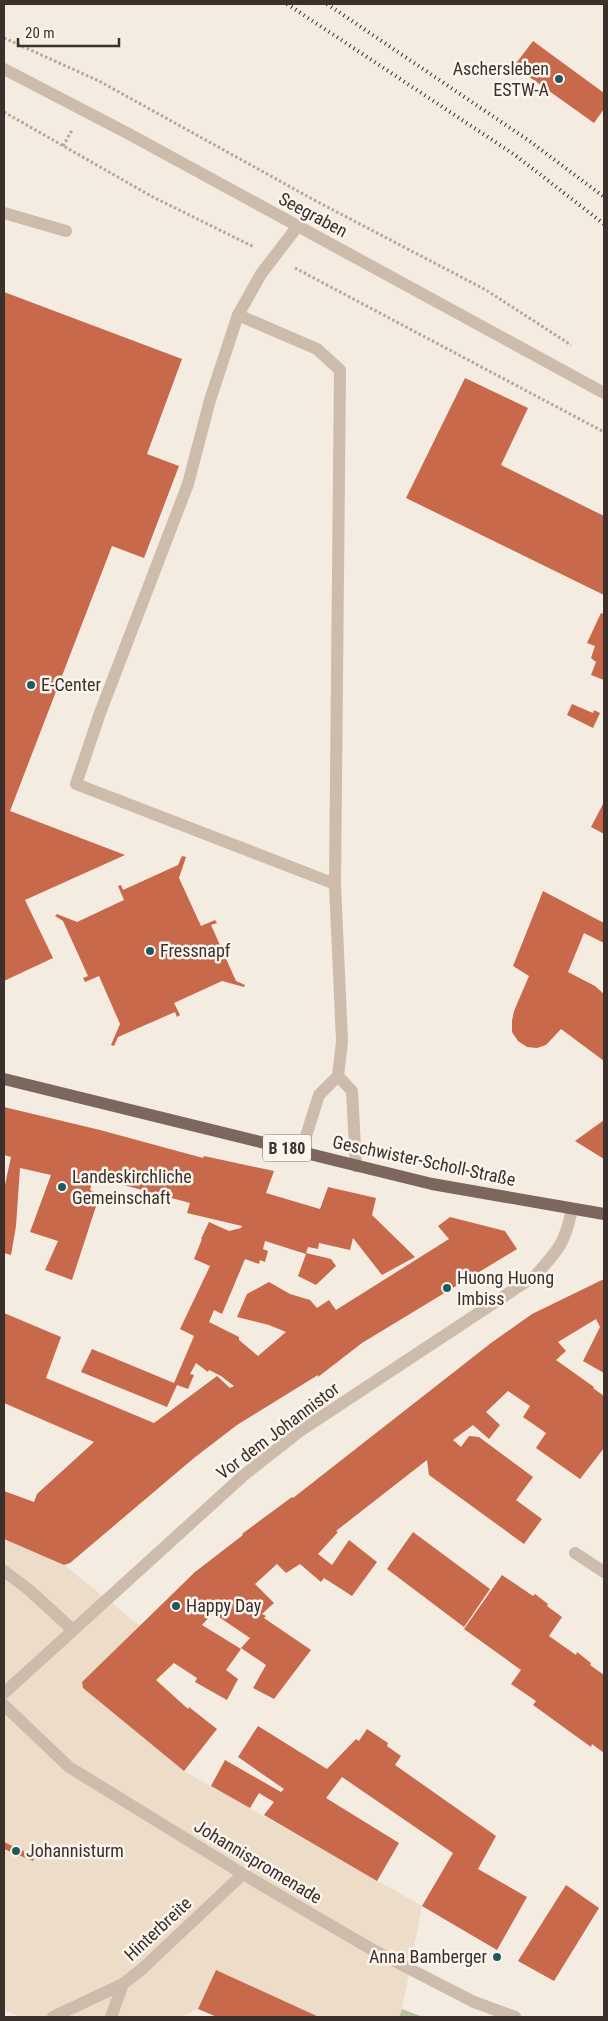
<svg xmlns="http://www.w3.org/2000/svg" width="608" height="2021" font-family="'Roboto Condensed',sans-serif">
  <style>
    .green { fill: #b8c4a0 }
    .plaza { fill: #ecdcc8 }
    .building { fill: #c8694b }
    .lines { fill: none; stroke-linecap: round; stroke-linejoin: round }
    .path { stroke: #b9a596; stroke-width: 3; stroke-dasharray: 2.5 2.5; stroke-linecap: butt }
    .lane { stroke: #cdbbac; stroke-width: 12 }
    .street { stroke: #cdbbac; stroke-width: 12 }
    .primary { stroke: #7d675c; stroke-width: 12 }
    .rail { stroke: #3b302b; stroke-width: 4; stroke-dasharray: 1 4; stroke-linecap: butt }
    .poi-dot { fill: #1f5a5e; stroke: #fbf5ee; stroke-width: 2 }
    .labels { text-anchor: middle; stroke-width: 5; stroke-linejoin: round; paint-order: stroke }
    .shield { fill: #fbf5ee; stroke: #756b66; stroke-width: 1 }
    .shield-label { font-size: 16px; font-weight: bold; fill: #3b302b }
    .poi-label { font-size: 18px; fill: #3b302b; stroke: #fbf5ee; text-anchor: start }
    .street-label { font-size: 18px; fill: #3b302b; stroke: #fbf5ee }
  </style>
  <rect width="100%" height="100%" fill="#f4ebe1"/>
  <path class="green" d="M402 2009 423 2017H399Z"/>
  <path class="plaza" d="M4 1539 64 1565 140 1626 82 1682 83 1688 184 1771 422 1906 402 2009 399 2017H319L216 1970 198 2009 181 2017H21L4 2010V1849L33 1861 34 1858 27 1855V1852L4 1842Z"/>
  <g class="building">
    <path d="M533 41 604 93V109L594 123 514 66Z"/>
    <path d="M4 292 182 359 147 454 179 466 144 558 112 546 10 811 125 855 25 900 53 958 4 981Z"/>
    <path d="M465 378 528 408 501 465 604 516V595L406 498Z"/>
    <path d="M601 613 604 614V680L591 675 596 662 591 658 595 646 587 643Z"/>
    <path d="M572 704 593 713 594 710 600 713 593 728 567 715Z"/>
    <path d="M604 802V834L591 827Z"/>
    <path d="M182 856 186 857 179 878 201 926 215 920 217 923 211 925 236 981 245 985 244 987 222 981 174 1003 180 1015 177 1017 175 1012 118 1037 114 1046 111 1045 120 1024 99 976 85 982 83 978 88 976 63 921 55 916 57 914 77 922 124 900 118 886 121 885 123 890 178 865Z"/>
    <path d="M543 891 604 923V943L584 933 568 972 595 986 604 994V1061L561 1029 546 1045 537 1048 527 1047 518 1041 512 1032V1021L514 1011 529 976 513 966Z"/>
    <path d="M4 1107 100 1130 203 1158 204 1156 274 1171 266 1193 320 1209 328 1187 376 1198 372 1215 415 1257 382 1275 353 1238 350 1250 319 1243 318 1249 308 1247 306 1253 331 1259 336 1266 316 1285 298 1276 306 1254 265 1241 263 1249 268 1251 265 1262 260 1260 259 1264 245 1259 222 1314 214 1310 209 1322 239 1337V1340L258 1356 286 1332 269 1325 237 1317 247 1294 269 1282 290 1294 310 1300 317 1308 329 1300 336 1310 449 1239 438 1226 450 1217 505 1231 517 1249 362 1343 318 1377V1375L237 1425 194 1458 70 1563 64 1565 4 1539V1491L34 1502 37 1494 94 1442 4 1403V1313L61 1337 46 1378 154 1423 217 1376 230 1388 234 1386 221 1376 209 1370 208 1372 196 1363 190 1374 194 1375 188 1389 177 1385 167 1407 81 1372 92 1349 174 1383 194 1336 180 1329 210 1266 194 1259 202 1239H201L209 1222 229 1231 241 1228 242 1226 187 1213 190 1203 94 1177 90 1190 100 1194 72 1280 45 1270 58 1241 30 1232 51 1175 20 1168 16 1226 11 1255 4 1253V1189L11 1157 4 1155Z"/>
    <path d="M604 1120V1159L575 1141Z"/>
    <path d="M604 1279V1373L583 1361 600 1327 596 1319 558 1342 566 1351 556 1360 594 1387 593 1388 604 1396V1448L580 1479 536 1448 546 1433 523 1417 530 1406 508 1391 486 1412 500 1425 489 1439 473 1425 453 1440 461 1447 469 1436 479 1437 533 1477 516 1500 542 1519 524 1544 429 1475 427 1460 336 1531 338 1532 318 1554 332 1565 349 1540 377 1562 352 1596 324 1578 321 1582 300 1564 286 1573 277 1564 255 1584 274 1603 262 1614 266 1616 264 1618 311 1650 274 1699 253 1688 266 1665 241 1648 250 1638 213 1613 202 1625 241 1649 226 1670 238 1679 227 1700 195 1682 197 1678 174 1663 156 1680 188 1709 189 1707 217 1729 184 1771 83 1688 82 1682 195 1572 243 1535 242 1534 292 1497 293 1498 491 1343 532 1314Z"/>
    <path d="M413 1532 490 1589 464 1627 387 1569Z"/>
    <path d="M502 1575 533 1596 535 1594 548 1604 547 1606 562 1617 549 1636 576 1655 577 1652 591 1663 590 1665 604 1675V1753L592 1744 591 1747 533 1705 536 1701 511 1684 521 1670 464 1629Z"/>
    <path d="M258 1726 327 1769 356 1739 359 1741 367 1729 388 1743 387 1746 401 1756 395 1765 496 1836 478 1869 527 1897 497 1950 422 1906 453 1853 342 1777 326 1798 399 1843 377 1881 264 1815 274 1802 259 1793 250 1808 211 1786 225 1760 281 1792 284 1789 238 1757Z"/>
    <path d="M4 1842 28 1853 27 1855 34 1858 33 1861 4 1849Z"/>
    <path d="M566 1885 599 1908 554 1981 518 1961Z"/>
    <path d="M216 1970 319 2017H217L198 2009Z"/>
  </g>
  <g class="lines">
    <g class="path">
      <path d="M4 38 99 81 316 201 486 290 571 345"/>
      <path d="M4 112 151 196 254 247"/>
      <path d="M63 146 72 130"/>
      <path d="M295 268 604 432"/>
    </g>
    <g class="lane">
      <path d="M4 213 66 231"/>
      <path d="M297 227 261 274 238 315 210 400 188 484 100 713 76 784 335 884"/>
      <path d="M238 315 317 349 340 370 335 884 342 1041 338 1076 319 1095 301 1152"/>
      <path d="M338 1076 352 1091 356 1166"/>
      <path d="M575 1553 604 1572"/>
    </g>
    <g class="street">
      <path d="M4 69 129 134 604 393"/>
      <path d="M4 1571 28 1589 73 1630"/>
      <path d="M4 1693 244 1475 300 1431 536 1275C559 1249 565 1243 572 1209"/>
      <path d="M4 1705 69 1767 243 1874 373 1950 474 2002 515 2017"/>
      <path d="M53 2017 123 1984"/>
      <path d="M111 2017 123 1984 142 1969 243 1874"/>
    </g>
    <path class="primary" d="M4 1079 432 1184 604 1214"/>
    <g class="rail">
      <path d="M287 4 515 155 604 224"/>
      <path d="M327 4 528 140 604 197"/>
    </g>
  </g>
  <g class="poi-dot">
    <circle cx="559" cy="79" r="5"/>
    <circle cx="31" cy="685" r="5"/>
    <circle cx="150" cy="951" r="5"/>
    <circle cx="62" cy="1187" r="5"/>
    <circle cx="447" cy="1288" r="5"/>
    <circle cx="176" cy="1606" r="5"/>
    <circle cx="16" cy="1851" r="5"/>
    <circle cx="497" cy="1957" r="5"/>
  </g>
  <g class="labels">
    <rect class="shield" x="263" y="1134.5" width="48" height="27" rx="4"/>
    <g class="shield-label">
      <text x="287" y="1154">B 180</text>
    </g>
    <g class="poi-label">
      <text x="549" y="75" text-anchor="end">Aschersleben<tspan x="549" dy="21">ESTW-A</tspan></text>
      <text x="41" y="691">E-Center</text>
      <text x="160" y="957">Fressnapf</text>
      <text x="72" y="1183">Landeskirchliche<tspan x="72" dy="21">Gemeinschaft</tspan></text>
      <text x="457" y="1284">Huong Huong<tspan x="457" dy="21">Imbiss</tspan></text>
      <text x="186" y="1612">Happy Day</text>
      <text x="26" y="1857">Johannisturm</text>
      <text x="487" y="1963" text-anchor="end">Anna Bamberger</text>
    </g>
    <g class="street-label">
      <text transform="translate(313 215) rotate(28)" y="6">Seegraben</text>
      <text transform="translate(424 1161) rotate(12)" y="6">Geschwister-Scholl-Straße</text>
      <text transform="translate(278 1431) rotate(-37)" y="6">Vor dem Johannistor</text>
      <text transform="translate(258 1862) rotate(31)" y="6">Johannispromenade</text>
      <text transform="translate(158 1929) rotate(-43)" y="6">Hinterbreite</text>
    </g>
  </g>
  <rect width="608" height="2021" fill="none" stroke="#3b302b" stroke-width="10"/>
  <path d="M18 38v8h101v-8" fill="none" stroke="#3b302b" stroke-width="2.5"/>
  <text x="25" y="38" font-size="15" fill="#3b302b" stroke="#fbf5ee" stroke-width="4" paint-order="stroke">20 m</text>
</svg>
